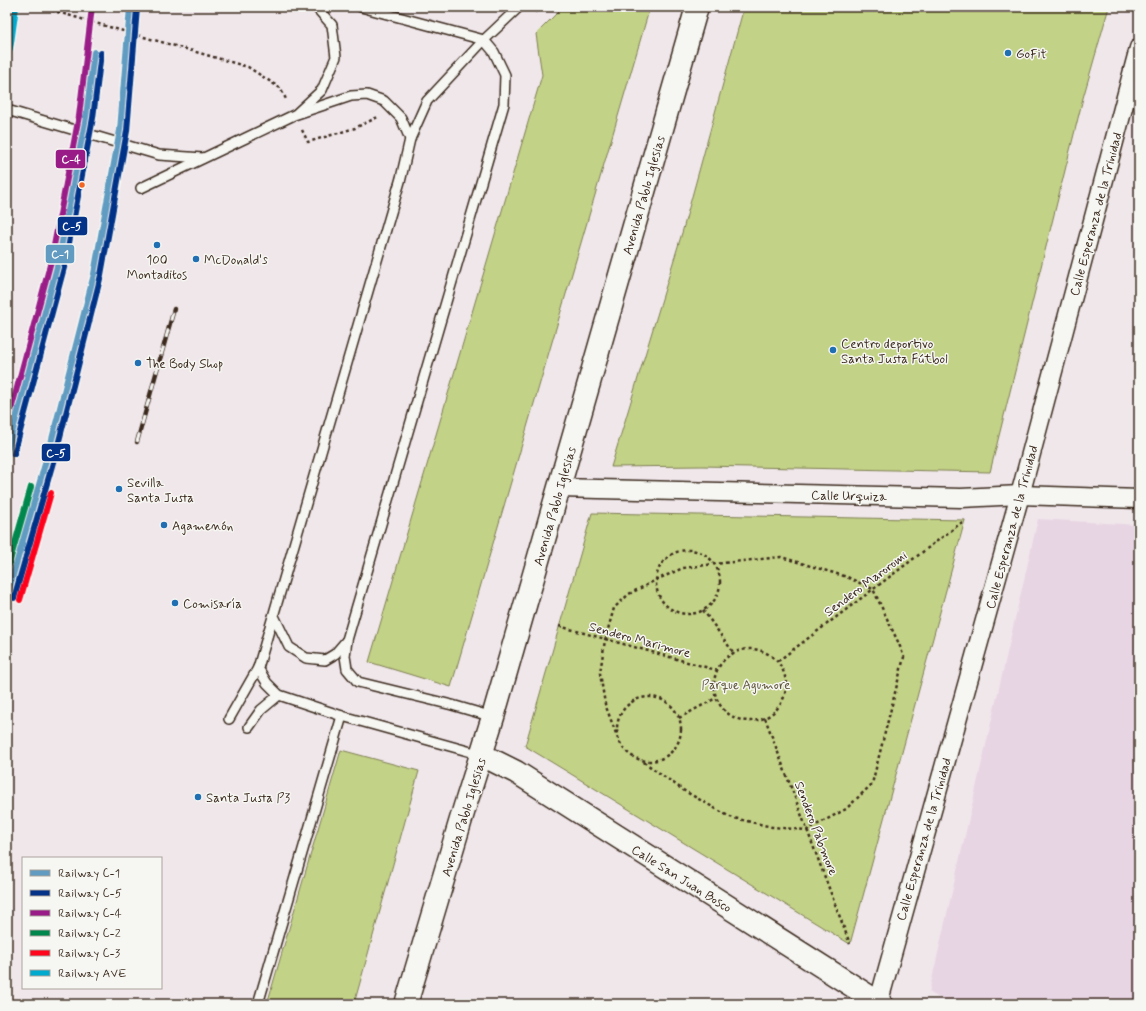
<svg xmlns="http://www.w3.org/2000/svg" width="1146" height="1011" font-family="Mynerve,sans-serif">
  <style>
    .built { fill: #e8d5e3 }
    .green { fill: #c2d286; stroke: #7e7e52 }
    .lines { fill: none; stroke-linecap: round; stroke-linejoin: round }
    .lane-casing { stroke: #3b2a1e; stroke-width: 12 }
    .street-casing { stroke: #3b2a1e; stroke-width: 21 }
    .secondary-casing { stroke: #3b2a1e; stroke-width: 25 }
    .path { stroke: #3b2a1e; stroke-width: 2.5; stroke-dasharray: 3 3; stroke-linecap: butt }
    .lane { stroke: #f6f6f2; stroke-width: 9 }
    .street { stroke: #f6f6f2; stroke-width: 18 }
    .secondary { stroke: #f6f6f2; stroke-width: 22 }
    .rail-casing { stroke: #3b2a1e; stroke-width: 4.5 }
    .rail { stroke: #f6f6f2; stroke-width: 3; stroke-dasharray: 9; stroke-linecap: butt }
    .rail-1-casing { stroke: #f6f6f2; stroke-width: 9 }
    .rail-2-casing { stroke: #f6f6f2; stroke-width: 9 }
    .rail-3-casing { stroke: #f6f6f2; stroke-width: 9 }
    .rail-4-casing { stroke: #f6f6f2; stroke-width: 9 }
    .rail-5-casing { stroke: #f6f6f2; stroke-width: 9 }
    .rail-6-casing { stroke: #f6f6f2; stroke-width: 9 }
    .rail-1 { stroke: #619bc1; stroke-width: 6 }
    .rail-2 { stroke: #053388; stroke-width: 6 }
    .rail-3 { stroke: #991b87; stroke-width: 6 }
    .rail-4 { stroke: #00874d; stroke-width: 6 }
    .rail-5 { stroke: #ff061d; stroke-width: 6 }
    .rail-6 { stroke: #00a9ce; stroke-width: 6 }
    .poi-dot { fill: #1f6fb2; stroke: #f6f6f2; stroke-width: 1.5 }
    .bus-dot { fill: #f26522; stroke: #f6f6f2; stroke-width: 1.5 }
    .labels { text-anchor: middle; stroke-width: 3; stroke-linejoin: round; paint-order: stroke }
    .poi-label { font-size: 13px; fill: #3b2a1e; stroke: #f6f6f2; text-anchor: start }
    .street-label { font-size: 13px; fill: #3b2a1e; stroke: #f6f6f2 }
    .park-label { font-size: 13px; fill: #5d5438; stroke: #f6f6f2 }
    .line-badge { stroke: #f6f6f2; stroke-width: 1.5 }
    .badge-label { font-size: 11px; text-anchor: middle; font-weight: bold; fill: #fff }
  </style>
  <rect width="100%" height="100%" fill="#f0e7eb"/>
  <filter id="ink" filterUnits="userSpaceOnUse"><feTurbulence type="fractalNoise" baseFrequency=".025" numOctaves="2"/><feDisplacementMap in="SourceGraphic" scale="8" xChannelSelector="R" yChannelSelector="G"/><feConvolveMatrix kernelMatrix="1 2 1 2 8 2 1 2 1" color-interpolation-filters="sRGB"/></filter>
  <g filter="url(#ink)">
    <path class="built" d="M1038 519 1139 525V1004H949L929 992Z"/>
    <g class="green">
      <path d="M563 7H650L451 687 369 662 542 75 536 34Z"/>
      <path d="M744 7H1109L1083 98 990 472 702 466 611 467 682 233Z"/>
      <path d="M592 513 965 520 850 944 525 746Z"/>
      <path d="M341 750 419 771 354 1004H267Z"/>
    </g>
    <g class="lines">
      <g class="lane-casing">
        <g id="lane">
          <path d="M361 7 484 40 494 52 505 75 504 104 347 640 345 656 347 669 358 682 452 705 493 717"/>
          <path d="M7 110 159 155 203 158"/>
          <path d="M297 113 322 90 336 57 332 25 316 7"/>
          <path d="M141 188 294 115 351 96 367 95 384 101 401 118 410 139"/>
          <path d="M274 616 289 647 306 658 325 660 335 654 347 640"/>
          <path d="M229 719 258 668"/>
          <path d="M249 727 261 710 279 695"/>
          <path d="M482 755 342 716 279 695 267 683 258 668 401 178 410 139 427 101 484 40 519 7"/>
          <path d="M258 1004 342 716"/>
        </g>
      </g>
      <g class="street-casing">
        <g id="street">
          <path d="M559 488 961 498 1020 495 1139 499"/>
          <path d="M878 1004 1020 495 1139 48"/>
        </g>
      </g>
      <g class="secondary-casing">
        <g id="secondary">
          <path d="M482 755 516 772 881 1004"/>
          <path d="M406 1004 465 806 493 717 697 7"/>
        </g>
      </g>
      <g class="path">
        <path d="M40 7 248 67 280 88 287 101"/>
        <path d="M535 12 540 7"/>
        <path d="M302 130 308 142 355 128 378 117"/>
        <circle cx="688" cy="582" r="32"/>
        <path d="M703 610 733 652"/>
        <path d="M559 626 716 670"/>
        <circle cx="750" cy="685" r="36"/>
        <path d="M778 661 965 520"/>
        <circle cx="649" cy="729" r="32"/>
        <path d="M679 718 716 698"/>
        <path d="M765 718 850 944"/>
        <path d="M618 739 605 704 600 673 605 640 614 608 629 594 656 580 683 568 714 564 781 557 847 577 873 589 899 644 904 657 872 784 846 809 807 830 772 827 730 817 683 790 641 760"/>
      </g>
      <use href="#lane" class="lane"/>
      <use href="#street" class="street"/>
      <use href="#secondary" class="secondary"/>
      <g class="rail-casing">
        <path id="rail" d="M137 442 174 309"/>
      </g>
      <use href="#rail" class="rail"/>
      <g class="rail-1-casing">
        <g id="rail-1">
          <path d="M7 452 58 263 86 117 94 52"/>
          <path d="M7 596 51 443 94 274 120 130 130 7"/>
        </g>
      </g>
      <g class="rail-2-casing">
        <g id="rail-2">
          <path d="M14 454 65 264 93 118 101 53"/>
          <path d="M14 598 58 445 101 275 127 131 137 8"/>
        </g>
      </g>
      <g class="rail-3-casing">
        <path id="rail-3" d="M7 425 51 261 79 116 92 7"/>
      </g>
      <g class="rail-4-casing">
        <path id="rail-4" d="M7 571 31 487"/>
      </g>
      <g class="rail-5-casing">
        <path id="rail-5" d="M20 600 51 493"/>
      </g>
      <g class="rail-6-casing">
        <path id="rail-6" d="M7 61 11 43 16 7"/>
      </g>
      <use href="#rail-1" class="rail-1"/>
      <use href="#rail-2" class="rail-2"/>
      <use href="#rail-3" class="rail-3"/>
      <use href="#rail-4" class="rail-4"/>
      <use href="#rail-5" class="rail-5"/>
      <use href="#rail-6" class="rail-6"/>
    </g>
  </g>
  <g class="poi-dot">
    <circle cx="1008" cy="53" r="4"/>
    <circle cx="157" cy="245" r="4"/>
    <circle cx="196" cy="259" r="4"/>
    <circle cx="833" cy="350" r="4"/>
    <circle cx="138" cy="363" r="4"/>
    <circle cx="119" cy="489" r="4"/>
    <circle cx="164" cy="525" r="4"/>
    <circle cx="175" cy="603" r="4"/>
    <circle cx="198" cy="797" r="4"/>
  </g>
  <circle class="bus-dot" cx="82" cy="185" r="3.5"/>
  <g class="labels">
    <g class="poi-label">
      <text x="1016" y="58">GoFit</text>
      <text x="157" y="264" text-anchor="middle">100<tspan x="157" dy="15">Montaditos</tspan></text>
      <text x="204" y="264">McDonald's</text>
      <text x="841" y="348">Centro deportivo<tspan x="841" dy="15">Santa Justa Fútbol</tspan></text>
      <text x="146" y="368">The Body Shop</text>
      <text x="127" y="487">Sevilla<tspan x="127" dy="15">Santa Justa</tspan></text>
      <text x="172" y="530">Agamenón</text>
      <text x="183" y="608">Comisaría</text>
      <text x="206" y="802">Santa Justa P3</text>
    </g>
    <g class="street-label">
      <text transform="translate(643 195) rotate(-74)" y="5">Avenida Pablo Iglesias</text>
      <text transform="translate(1095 214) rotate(-75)" y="5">Calle Esperanza de la Trinidad</text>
      <text transform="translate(849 495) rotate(1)" y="5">Calle Urquiza</text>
      <text transform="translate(554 506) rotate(-74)" y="5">Avenida Pablo Iglesias</text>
      <text transform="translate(1011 527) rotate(-75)" y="5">Calle Esperanza de la Trinidad</text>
      <text transform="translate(865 583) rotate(-37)" y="5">Sendero Maroromi</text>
      <text transform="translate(640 639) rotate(15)" y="5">Sendero Marimore</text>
      <text transform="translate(463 817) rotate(-73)" y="5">Avenida Pablo Iglesias</text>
      <text transform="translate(817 828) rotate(69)" y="5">Sendero Pabmore</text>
      <text transform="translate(923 839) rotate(-74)" y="5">Calle Esperanza de la Trinidad</text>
      <text transform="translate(682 878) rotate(32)" y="5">Calle San Juan Bosco</text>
    </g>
    <g class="park-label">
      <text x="746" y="689">Parque Agumore</text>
    </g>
  </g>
  <g class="line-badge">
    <rect x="55" y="149" width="31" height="20" rx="4" fill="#991b87"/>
    <rect x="57" y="216" width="31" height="20" rx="4" fill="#053388"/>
    <rect x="45" y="244" width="30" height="20" rx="4" fill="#619bc1"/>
    <rect x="41" y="443" width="30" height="19" rx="4" fill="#053388"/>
  </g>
  <g class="badge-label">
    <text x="71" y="163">C-4</text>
    <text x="72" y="230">C-5</text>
    <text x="60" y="258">C-1</text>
    <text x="56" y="457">C-5</text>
  </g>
  <rect width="1146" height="1011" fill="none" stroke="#f6f6f2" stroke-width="24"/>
  <rect x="12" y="12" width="1122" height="987" fill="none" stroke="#3b2a1e" stroke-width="1.5" filter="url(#ink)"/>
  <rect x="22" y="857" width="140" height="132" fill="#f6f6f2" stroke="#aba49d"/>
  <rect x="30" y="870" width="20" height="6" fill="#619bc1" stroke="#aba49d"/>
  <text x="58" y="877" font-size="12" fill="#3b2a1e">Railway C-1</text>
  <rect x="30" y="890" width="20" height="6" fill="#053388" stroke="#aba49d"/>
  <text x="58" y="897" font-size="12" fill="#3b2a1e">Railway C-5</text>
  <rect x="30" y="910" width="20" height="6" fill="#991b87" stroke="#aba49d"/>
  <text x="58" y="917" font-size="12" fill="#3b2a1e">Railway C-4</text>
  <rect x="30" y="930" width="20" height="6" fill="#00874d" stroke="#aba49d"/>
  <text x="58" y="937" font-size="12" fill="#3b2a1e">Railway C-2</text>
  <rect x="30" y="950" width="20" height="6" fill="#ff061d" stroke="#aba49d"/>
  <text x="58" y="957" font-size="12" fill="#3b2a1e">Railway C-3</text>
  <rect x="30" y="970" width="20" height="6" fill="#00a9ce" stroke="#aba49d"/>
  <text x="58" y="977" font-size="12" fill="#3b2a1e">Railway AVE</text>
</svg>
